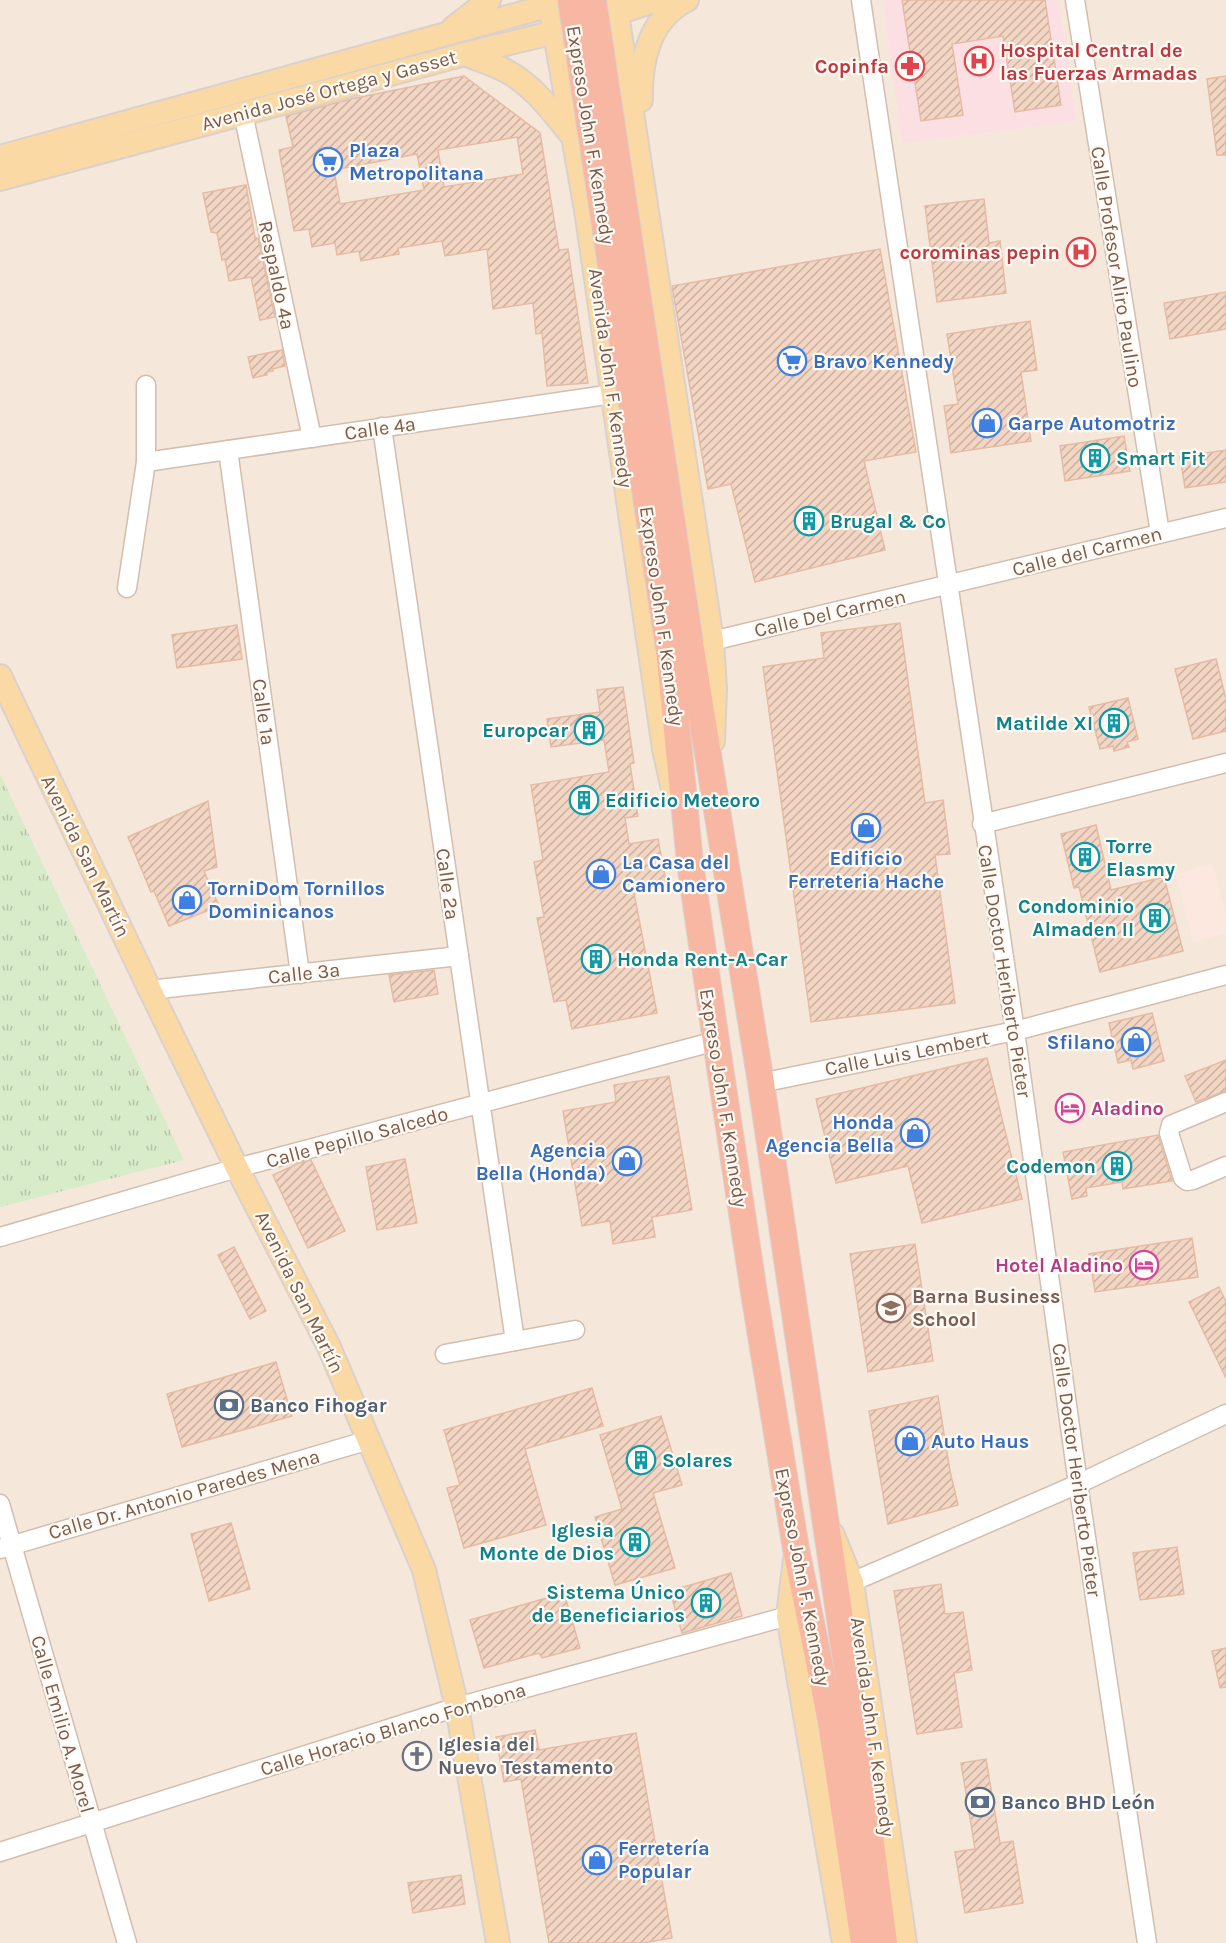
<svg xmlns="http://www.w3.org/2000/svg" width="1226" height="1943" font-family="Karla,sans-serif">
  <style>
    .residential { fill: #f5e8da }
    .commercial { fill: #fde8e0 }
    .medical { fill: #fbdfe3 }
    .grass { fill: url(#grass-tufts) }
    .building { fill: url(#building-hatch); stroke: #e6bba3; stroke-width: 1.5; fill-rule: evenodd }
    .lines { fill: none; stroke-linecap: round; stroke-linejoin: round }
    .minor-casing { stroke: #d1beb0; stroke-width: 21 }
    .major-casing { stroke: #dad1cd; stroke-width: 26 }
    .highway-casing { stroke: #dad1cd; stroke-width: 28 }
    .minor { stroke: #fff; stroke-width: 18 }
    .major { stroke: #fbd9a5; stroke-width: 22 }
    .highway { stroke: #f7b7a3; stroke-width: 26 }
    .highway-bridge-casing { stroke: #dad1cd; stroke-width: 28; stroke-linecap: butt }
    .highway-bridge { stroke: #f7b7a3; stroke-width: 26 }
    .labels { text-anchor: middle; stroke-width: 4.5; stroke-linejoin: round; paint-order: stroke }
    .health-label { font-size: 20px; font-weight: bold; fill: #be3a42; stroke: #fffaf3; text-anchor: end }
    .street-label { font-size: 20px; fill: #7a5c4d; stroke: #fffaf3 }
    .shop-label { font-size: 20px; font-weight: bold; fill: #366cbe; stroke: #fffaf3; text-anchor: start }
    .culture-label { font-size: 20px; font-weight: bold; fill: #0d838f; stroke: #fffaf3; text-anchor: start }
    .hotel-label { font-size: 20px; font-weight: bold; fill: #b23c85; stroke: #fffaf3; text-anchor: start }
    .education-label { font-size: 20px; font-weight: bold; fill: #785e54; stroke: #fffaf3; text-anchor: start }
    .service-label { font-size: 20px; font-weight: bold; fill: #4e5e75; stroke: #fffaf3; text-anchor: start }
    .worship-label { font-size: 20px; font-weight: bold; fill: #5b616d; stroke: #fffaf3; text-anchor: start }
  </style>
  <defs>
    <pattern id="grass-tufts" width="24" height="20" patternUnits="userSpaceOnUse" patternTransform="scale(1.5)"><rect width="24" height="20" fill="#d8ecc9"/><path d="M3 7l-1-3M5 7V3M7 7l1-3M15 17l-1-3M17 17v-4M19 17l1-3" fill="none" stroke="#b4c2a5"/></pattern>
    <pattern id="building-hatch" width="6" height="6" patternUnits="userSpaceOnUse" patternTransform="scale(1.5)"><rect width="6" height="6" fill="#f3d5c3"/><path d="M-1 1l2-2M0 6l6-6M5 7l2-2" fill="none" stroke="#cab0a1"/></pattern>
  </defs>
  <rect width="100%" height="100%" fill="#fdf6ec"/>
  <rect class="residential" x="0" y="0" width="1226" height="1943"/>
  <path class="commercial" d="M1213 864 1226 914V933L1193 942 1176 874Z"/>
  <path class="medical" d="M883 0H1058L1076 121 902 143Z"/>
  <path class="grass" d="M0 774 184 1160 0 1207Z"/>
  <g class="building">
    <path d="M902 0H1045L1061 105 1015 112 1003 36 952 44 963 115 921 121Z"/>
    <path d="M464 76 540 133 559 250 568 249 588 383 547 386 542 333 536 334 533 303 493 309 487 249 445 256 442 241 398 248 399 254 361 261 359 251 337 255 335 243 312 247 309 229 294 231 279 150 293 147 286 116 351 99ZM517 137 523 174 444 187 438 150ZM417 154 424 190 340 204 334 170Z"/>
    <path d="M1226 76V155H1217L1207 79Z"/>
    <path d="M246 185 255 238H258L275 317 260 320 251 277 229 281 225 259 222 260 217 233 211 232 203 193Z"/>
    <path d="M984 199 989 243 1000 241 1006 293 937 302 925 206Z"/>
    <path d="M880 249 916 452 864 461 885 550 755 582 731 484 708 489 672 286Z"/>
    <path d="M1226 292V329L1170 339 1164 303Z"/>
    <path d="M1030 321 1037 370 1021 372 1031 441 951 453 944 406 958 404 947 334Z"/>
    <path d="M282 350 285 366 272 369 273 371 267 372V375L253 378 248 357Z"/>
    <path d="M1124 436 1130 471 1065 481 1060 446Z"/>
    <path d="M1226 450V482L1185 488 1180 457Z"/>
    <path d="M900 623 925 803 943 800 950 854 935 855 955 1003 811 1022 763 667 824 658 821 633Z"/>
    <path d="M237 625 242 659 177 668 172 635Z"/>
    <path d="M1216 659 1226 699V731L1193 739 1175 669Z"/>
    <path d="M623 687 634 763 630 764 638 816 625 818 629 844 658 839 667 887 634 893 657 1013 572 1029 566 1000 554 1002 537 918 544 917 534 862 543 860 531 785 609 772 604 740 551 747 547 719 600 712 597 690Z"/>
    <path d="M1128 698 1138 739 1127 742 1129 747 1114 751 1113 746 1100 749 1089 707Z"/>
    <path d="M208 801 217 867 204 871 219 906 169 926 154 891 151 892 128 837Z"/>
    <path d="M1096 825 1111 890 1164 877 1183 951 1100 972 1079 887 1074 888 1061 834Z"/>
    <path d="M434 970 438 994 394 1002 389 975Z"/>
    <path d="M1152 1013 1164 1061 1133 1069 1131 1060 1118 1063 1109 1023Z"/>
    <path d="M987 1058 1022 1199 922 1223 908 1166 836 1183 816 1099Z"/>
    <path d="M1226 1060V1091L1196 1102 1185 1076Z"/>
    <path d="M669 1076 692 1210 652 1217 655 1237 613 1244 610 1221 582 1226 563 1111 616 1102 614 1085Z"/>
    <path d="M1158 1135 1172 1181 1123 1189 1122 1182 1086 1188 1087 1196 1072 1199 1063 1152Z"/>
    <path d="M405 1159 417 1223 377 1230 366 1167Z"/>
    <path d="M311 1160 345 1231 308 1248 273 1175 299 1163Z"/>
    <path d="M1192 1238 1198 1277 1095 1292 1089 1254Z"/>
    <path d="M915 1244 933 1361 868 1372 850 1254Z"/>
    <path d="M234 1247 266 1311 250 1319 218 1255Z"/>
    <path d="M1219 1287 1226 1302V1378L1189 1302Z"/>
    <path d="M276 1362 292 1416 182 1447 167 1394Z"/>
    <path d="M592 1388 603 1426 525 1449 546 1525 464 1548 447 1488 460 1485 444 1430Z"/>
    <path d="M938 1396 950 1471 958 1505 888 1524 869 1411Z"/>
    <path d="M661 1416 682 1485 653 1493 675 1568 615 1585 595 1517 622 1509 600 1435Z"/>
    <path d="M231 1523 250 1589 209 1601 191 1534Z"/>
    <path d="M1177 1547 1184 1594 1140 1600 1133 1553Z"/>
    <path d="M731 1573 742 1616 682 1633 670 1591Z"/>
    <path d="M941 1584 945 1614 963 1612 972 1670 954 1673 962 1727 917 1734 894 1591Z"/>
    <path d="M564 1593 580 1648 542 1658 539 1653 484 1668 470 1620Z"/>
    <path d="M1226 1648V1687L1220 1688 1212 1651Z"/>
    <path d="M535 1730 539 1750 636 1733 672 1938 643 1943H549L521 1779 504 1782 496 1737Z"/>
    <path d="M986 1759 1000 1843 1013 1841 1023 1903 965 1913 955 1852 975 1849 961 1763Z"/>
    <path d="M461 1875 465 1904 413 1913 408 1883Z"/>
  </g>
  <g class="lines">
    <g class="minor-casing">
      <g id="minor">
        <path d="M861 0 1015 1031 1078 1484 1147 1943"/>
        <path d="M1075 0 1160 533"/>
        <path d="M243 113 312 438"/>
        <path d="M382 427 515 1341"/>
        <path d="M228 450 300 974"/>
        <path d="M146 462 613 394"/>
        <path d="M127 588 146 462V385"/>
        <path d="M712 641 1226 518"/>
        <path d="M982 824 1226 763"/>
        <path d="M150 990 459 956"/>
        <path d="M761 1083 1015 1031 1226 975"/>
        <path d="M1226 1102 1171 1125 1169 1133 1183 1178 1187 1181 1193 1180 1226 1166"/>
        <path d="M0 1237 237 1168 716 1041"/>
        <path d="M445 1354 575 1330"/>
        <path d="M0 1504 127 1943"/>
        <path d="M0 1549 369 1440"/>
        <path d="M852 1582 1078 1484 1226 1414"/>
        <path d="M0 1852 457 1707 788 1616"/>
      </g>
    </g>
    <g class="major-casing">
      <g id="major">
        <path d="M549 0 586 210 664 749 674 794"/>
        <path d="M615 0 712 641 715 689 713 741"/>
        <path d="M604 17 657 0"/>
        <path d="M453 28 489 0"/>
        <path d="M465 54C479 60 494 64 508 72 535 87 554 114 573 137"/>
        <path d="M641 100C640 62 649 18 687 0"/>
        <path d="M0 157 562 2"/>
        <path d="M0 179 465 54 567 29"/>
        <path d="M0 676 150 990 237 1168 329 1347 424 1570 457 1707 498 1943"/>
        <path d="M833 1535 852 1582 905 1943"/>
        <path d="M795 1559 788 1616 844 1943"/>
      </g>
    </g>
    <g class="highway-casing">
      <g id="highway">
        <path d="M690 643 761 1083 855 1721 884 1943"/>
        <path d="M669 649 690 863 716 1041 754 1293 796 1549 831 1721 864 1943"/>
      </g>
    </g>
    <use href="#minor" class="minor"/>
    <use href="#major" class="major"/>
    <use href="#highway" class="highway"/>
    <g class="highway-bridge-casing">
      <g id="highway-bridge">
        <path d="M571 0 669 649"/>
        <path d="M593 0 690 643"/>
      </g>
    </g>
    <use href="#highway-bridge" class="highway-bridge"/>
  </g>
  <defs>
    <g id="hospital-ring" transform="scale(1.5)"><circle r="9.5" fill="#fffaf3" stroke="#e0444e" stroke-width="1.5"/><path d="M-5-5h3v3.5h4V-5h3V5h-3V1.5h-4V5h-3Z" fill="#e0444e"/></g>
    <g id="pharmacy-ring" transform="scale(1.5)"><circle r="9.5" fill="#fffaf3" stroke="#e0444e" stroke-width="1.5"/><path d="M-2-6h4v4h4v4h-4v4h-4v-4h-4v-4h4Z" fill="#e0444e"/></g>
    <g id="supermarket-ring" transform="scale(1.5)"><circle r="9.5" fill="#fffaf3" stroke="#3f7fe0" stroke-width="1.5"/><path d="M-6-5.5h2.5l.6 2H6L4.5 2H-2.5L-4.4-4H-6ZM-1.5 3.2a1.3 1.3 0 1 0 .1 0ZM3 3.2a1.3 1.3 0 1 0 .1 0Z" fill="#3f7fe0"/></g>
    <g id="shop-ring" transform="scale(1.5)"><circle r="9.5" fill="#fffaf3" stroke="#3f7fe0" stroke-width="1.5"/><path d="M-5-2.5h2.3a2.7 3.5 0 0 1 5.4 0H5L5.5 6h-11ZM-1.5-2.5h3a1.5 2.3 0 0 0-3 0Z" fill="#3f7fe0"/></g>
    <g id="building-ring" transform="scale(1.5)"><circle r="9.5" fill="#fffaf3" stroke="#0f9aa8" stroke-width="1.5"/><path d="M-4-6H4V6H1V3H-1V6H-4ZM-2.5-4.3h1.7v1.8h-1.7ZM.8-4.3h1.7v1.8H.8ZM-2.5-1h1.7V.8h-1.7ZM.8-1h1.7V.8H.8Z" fill="#0f9aa8"/></g>
    <g id="hotel-ring" transform="scale(1.5)"><circle r="9.5" fill="#fffaf3" stroke="#d1479c" stroke-width="1.5"/><path d="M-6-4.5h1.5V1H6V5H4.5V3h-9V5H-6ZM-4 0a1.8 1.8 0 1 1 3.6 0ZM.5 0V-2.5h3Q6-2.5 6 0Z" fill="#d1479c"/></g>
    <g id="university-ring" transform="scale(1.5)"><circle r="9.5" fill="#fffaf3" stroke="#8d6e63" stroke-width="1.5"/><path d="M0-5L7-2L0 1L-7-2ZM-4 1L0 2.5L4 1V4Q0 6-4 4Z" fill="#8d6e63"/></g>
    <g id="bank-ring" transform="scale(1.5)"><circle r="9.5" fill="#fffaf3" stroke="#5c6f8a" stroke-width="1.5"/><path d="M-6-4H6V4H-6ZM0-2.3a2.3 2.3 0 1 0 0 4.6a2.3 2.3 0 1 0 0-4.6Z" fill="#5c6f8a"/></g>
    <g id="church-ring" transform="scale(1.5)"><circle r="9.5" fill="#fffaf3" stroke="#6b7280" stroke-width="1.5"/><path d="M-1.2-6h2.4v3.5h3.3v2.4h-3.3V6h-2.4V-.1h-3.3v-2.4h3.3Z" fill="#6b7280"/></g>
  </defs>
  <g fill-rule="evenodd">
    <use href="#hospital-ring" x="979" y="61"/>
    <use href="#pharmacy-ring" x="910" y="66"/>
    <use href="#supermarket-ring" x="328" y="162"/>
    <use href="#hospital-ring" x="1081" y="252"/>
    <use href="#supermarket-ring" x="792" y="361"/>
    <use href="#shop-ring" x="987" y="423"/>
    <use href="#building-ring" x="1095" y="458"/>
    <use href="#building-ring" x="809" y="521"/>
    <use href="#building-ring" x="1114" y="723"/>
    <use href="#building-ring" x="589" y="730"/>
    <use href="#building-ring" x="584" y="800"/>
    <use href="#shop-ring" x="866" y="828"/>
    <use href="#building-ring" x="1085" y="857"/>
    <use href="#shop-ring" x="601" y="874"/>
    <use href="#shop-ring" x="187" y="900"/>
    <use href="#building-ring" x="1155" y="918"/>
    <use href="#building-ring" x="596" y="959"/>
    <use href="#shop-ring" x="1136" y="1042"/>
    <use href="#hotel-ring" x="1070" y="1108"/>
    <use href="#shop-ring" x="915" y="1133"/>
    <use href="#shop-ring" x="627" y="1161"/>
    <use href="#building-ring" x="1117" y="1166"/>
    <use href="#hotel-ring" x="1144" y="1265"/>
    <use href="#university-ring" x="891" y="1308"/>
    <use href="#bank-ring" x="229" y="1405"/>
    <use href="#shop-ring" x="910" y="1441"/>
    <use href="#building-ring" x="641" y="1460"/>
    <use href="#building-ring" x="635" y="1542"/>
    <use href="#building-ring" x="706" y="1603"/>
    <use href="#church-ring" x="417" y="1756"/>
    <use href="#bank-ring" x="980" y="1802"/>
    <use href="#shop-ring" x="597" y="1860"/>
  </g>
  <g class="labels">
    <g class="health-label">
      <text x="1000" y="57" text-anchor="start">Hospital Central de<tspan x="1000" dy="23">las Fuerzas Armadas</tspan></text>
      <text x="889" y="73">Copinfa</text>
      <text x="1060" y="259">corominas pepin</text>
    </g>
    <g class="street-label">
      <text transform="translate(329 90) rotate(-15)" y="7">Avenida José Ortega y Gasset</text>
      <text transform="translate(591 135) rotate(81)" y="7">Expreso John F. Kennedy</text>
      <text transform="translate(1117 267) rotate(81)" y="7">Calle Profesor Aliro Paulino</text>
      <text transform="translate(277 275) rotate(78)" y="7">Respaldo 4a</text>
      <text transform="translate(611 378) rotate(82)" y="7">Avenida John F. Kennedy</text>
      <text transform="translate(380 428) rotate(-8)" y="7">Calle 4a</text>
      <text transform="translate(1087 551) rotate(-14)" y="7">Calle del Carmen</text>
      <text transform="translate(830 613) rotate(-13)" y="7">Calle Del Carmen</text>
      <text transform="translate(662 616) rotate(82)" y="7">Expreso John F. Kennedy</text>
      <text transform="translate(264 712) rotate(82)" y="7">Calle 1a</text>
      <text transform="translate(86 856) rotate(64)" y="7">Avenida San Martín</text>
      <text transform="translate(448 884) rotate(82)" y="7">Calle 2a</text>
      <text transform="translate(1005 971) rotate(81)" y="7">Calle Doctor Heriberto Pieter</text>
      <text transform="translate(304 973) rotate(-6)" y="7">Calle 3a</text>
      <text transform="translate(907 1053) rotate(-11)" y="7">Calle Luis Lembert</text>
      <text transform="translate(724 1098) rotate(81)" y="7">Expreso John F. Kennedy</text>
      <text transform="translate(357 1137) rotate(-15)" y="7">Calle Pepillo Salcedo</text>
      <text transform="translate(300 1292) rotate(64)" y="7">Avenida San Martín</text>
      <text transform="translate(1077 1470) rotate(82)" y="7">Calle Doctor Heriberto Pieter</text>
      <text transform="translate(184 1494) rotate(-16)" y="7">Calle Dr. Antonio Paredes Mena</text>
      <text transform="translate(803 1577) rotate(79)" y="7">Expreso John F. Kennedy</text>
      <text transform="translate(63 1724) rotate(74)" y="7">Calle Emilio A. Morel</text>
      <text transform="translate(873 1727) rotate(82)" y="7">Avenida John F. Kennedy</text>
      <text transform="translate(393 1729) rotate(-17)" y="7">Calle Horacio Blanco Fombona</text>
    </g>
    <g class="shop-label">
      <text x="349" y="157">Plaza<tspan x="349" dy="23">Metropolitana</tspan></text>
      <text x="813" y="368">Bravo Kennedy</text>
      <text x="1008" y="430">Garpe Automotriz</text>
      <text x="866" y="865" text-anchor="middle">Edificio<tspan x="866" dy="23">Ferreteria Hache</tspan></text>
      <text x="622" y="869">La Casa del<tspan x="622" dy="23">Camionero</tspan></text>
      <text x="208" y="895">TorniDom Tornillos<tspan x="208" dy="23">Dominicanos</tspan></text>
      <text x="1115" y="1049" text-anchor="end">Sfilano</text>
      <text x="894" y="1129" text-anchor="end">Honda<tspan x="894" dy="23">Agencia Bella</tspan></text>
      <text x="606" y="1157" text-anchor="end">Agencia<tspan x="606" dy="23">Bella (Honda)</tspan></text>
      <text x="931" y="1448">Auto Haus</text>
      <text x="618" y="1855">Ferretería<tspan x="618" dy="23">Popular</tspan></text>
    </g>
    <g class="culture-label">
      <text x="1116" y="465">Smart Fit</text>
      <text x="830" y="528">Brugal &amp; Co</text>
      <text x="1093" y="730" text-anchor="end">Matilde XI</text>
      <text x="568" y="737" text-anchor="end">Europcar</text>
      <text x="605" y="807">Edificio Meteoro</text>
      <text x="1106" y="853">Torre<tspan x="1106" dy="23">Elasmy</tspan></text>
      <text x="1134" y="913" text-anchor="end">Condominio<tspan x="1134" dy="23">Almaden II</tspan></text>
      <text x="617" y="966">Honda Rent-A-Car</text>
      <text x="1096" y="1173" text-anchor="end">Codemon</text>
      <text x="662" y="1467">Solares</text>
      <text x="614" y="1537" text-anchor="end">Iglesia<tspan x="614" dy="23">Monte de Dios</tspan></text>
      <text x="685" y="1599" text-anchor="end">Sistema Único<tspan x="685" dy="23">de Beneficiarios</tspan></text>
    </g>
    <g class="hotel-label">
      <text x="1091" y="1115">Aladino</text>
      <text x="1123" y="1272" text-anchor="end">Hotel Aladino</text>
    </g>
    <g class="education-label">
      <text x="912" y="1303">Barna Business<tspan x="912" dy="23">School</tspan></text>
    </g>
    <g class="service-label">
      <text x="250" y="1412">Banco Fihogar</text>
      <text x="1001" y="1809">Banco BHD León</text>
    </g>
    <g class="worship-label">
      <text x="438" y="1751">Iglesia del<tspan x="438" dy="23">Nuevo Testamento</tspan></text>
    </g>
  </g>
</svg>
